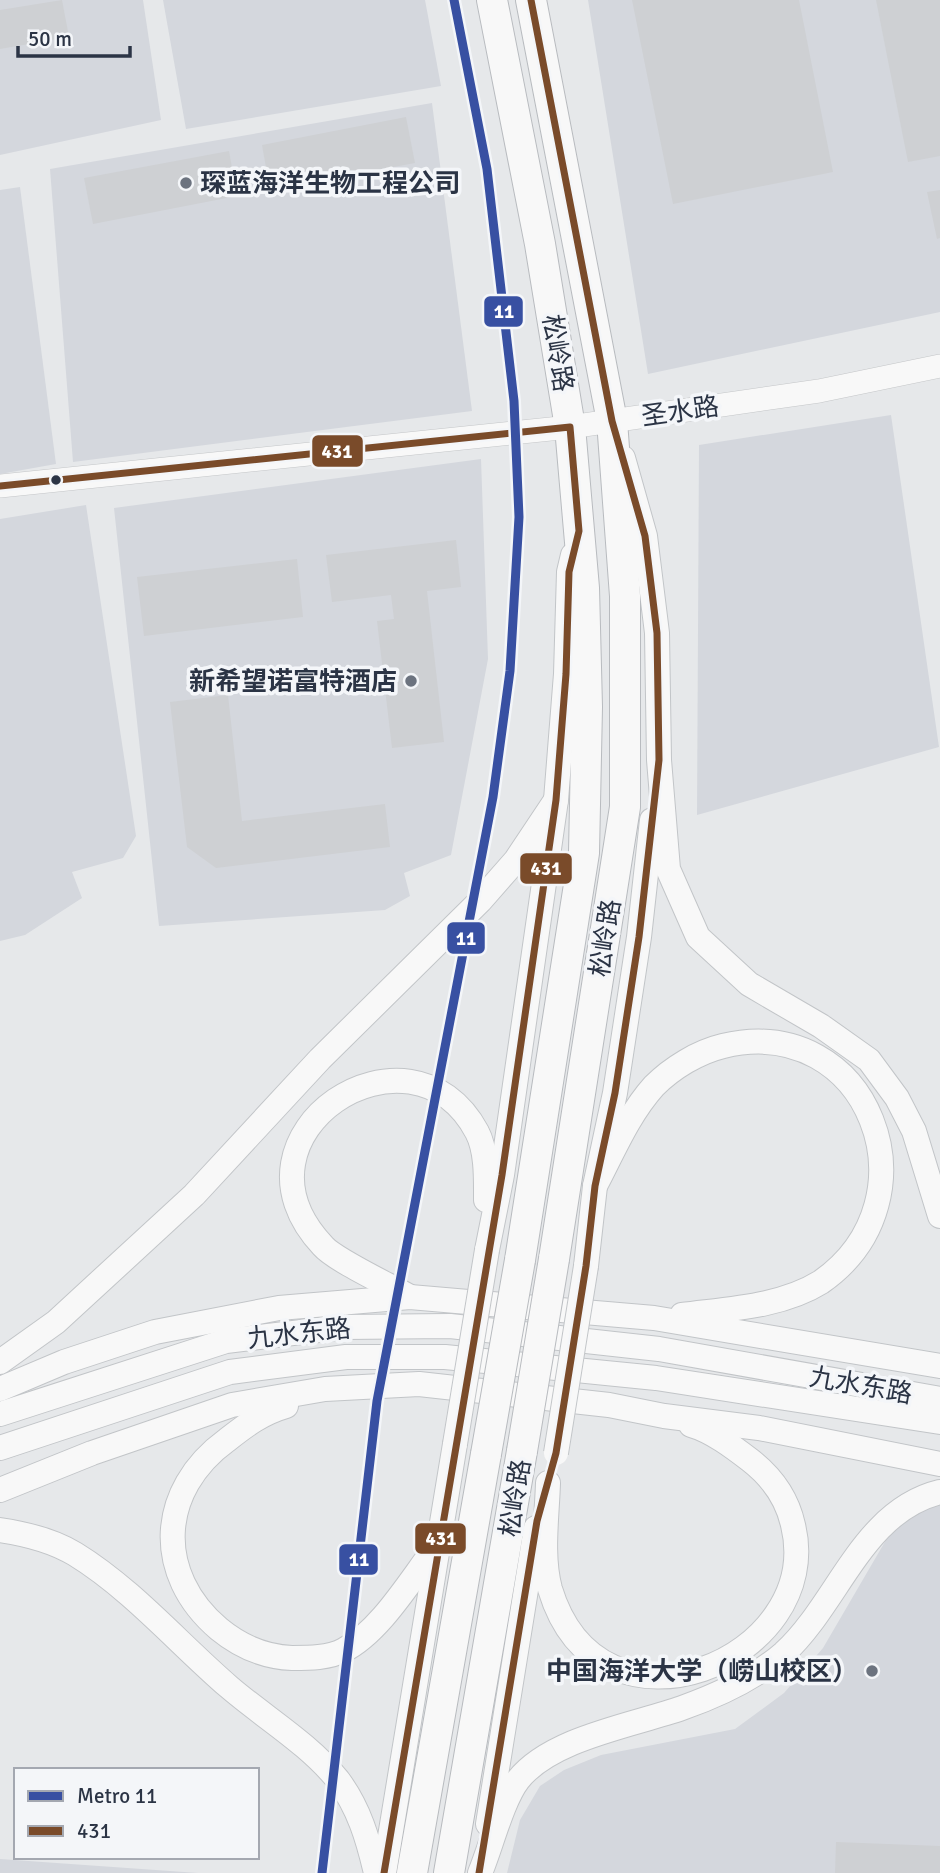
<svg xmlns="http://www.w3.org/2000/svg" width="940" height="1873" font-family="Signika,'Noto Sans SC',sans-serif">
  <style>
    .built { fill: #d4d7dd }
    .building { fill: #ced0d3 }
    .lines { fill: none; stroke-linecap: round; stroke-linejoin: round }
    .secondary-casing { stroke: #c4c6c8; stroke-width: 24 }
    .primary-casing { stroke: #c2c5c8; stroke-width: 26 }
    .highway-casing { stroke: #b8bbbf; stroke-width: 32 }
    .secondary { stroke: #f8f8f8; stroke-width: 23 }
    .primary { stroke: #f8f8f8; stroke-width: 24 }
    .highway { stroke: #f8f8f8; stroke-width: 30 }
    .primary-bridge-casing { stroke: #c2c5c8; stroke-width: 26; stroke-linecap: butt }
    .highway-bridge-casing { stroke: #b8bbbf; stroke-width: 32; stroke-linecap: butt }
    .primary-bridge { stroke: #f8f8f8; stroke-width: 24 }
    .highway-bridge { stroke: #f8f8f8; stroke-width: 30 }
    .bus-1-casing { stroke: #f4f6f9; stroke-width: 12 }
    .bus-1 { stroke: #7a4b2a; stroke-width: 7 }
    .metro-1-casing { stroke: #f4f6f9; stroke-width: 14 }
    .metro-1 { stroke: #3850a2; stroke-width: 9 }
    .poi-dot { fill: #6c737f; stroke: #f4f6f9; stroke-width: 2.5 }
    .bus-dot { fill: #2b3445; stroke: #f4f6f9; stroke-width: 2.5 }
    .labels { text-anchor: middle; stroke-width: 7; stroke-linejoin: round; paint-order: stroke }
    .poi-label { font-size: 26px; font-weight: bold; fill: #2b3445; stroke: #f4f6f9; text-anchor: end }
    .street-label { font-size: 26px; fill: #2b3445; stroke: #f4f6f9 }
    .line-badge { stroke: #f4f6f9; stroke-width: 2.5 }
    .badge-label { font-size: 19px; text-anchor: middle; font-weight: bold; fill: #fff }
  </style>
  <rect width="100%" height="100%" fill="#e6e8ea"/>
  <g class="built">
    <path d="M0 0H143L161 120 0 155Z"/>
    <path d="M163 0H425L441 86 186 129Z"/>
    <path d="M588 0H940V312L648 374Z"/>
    <path d="M432 103 472 411 73 462 50 169Z"/>
    <path d="M20 187 56 464 0 474V190Z"/>
    <path d="M891 415 939 747 697 815 699 445Z"/>
    <path d="M481 459 488 659 451 855 404 873 410 896 385 910 159 926 114 508Z"/>
    <path d="M86 505 136 836 123 858 72 872 82 898 25 935 0 941V519Z"/>
    <path d="M940 1499V1873H507L520 1820 540 1786 564 1770 601 1755 735 1729 784 1693 823 1648 886 1540 902 1523Z"/>
    <path d="M0 1859 198 1873H0Z"/>
  </g>
  <g class="building">
    <path d="M62 0 69 37 0 49V10Z"/>
    <path d="M632 0H799L833 172 673 204Z"/>
    <path d="M876 0H940V156L908 162Z"/>
    <path d="M406 117 415 163 270 190 262 145Z"/>
    <path d="M229 151 237 196 93 224 84 178Z"/>
    <path d="M940 190V238L937 239 927 192Z"/>
    <path d="M456 540 461 587 427 591 444 742 392 748 377 621 394 619 391 595 332 602 326 555Z"/>
    <path d="M297 559 303 617 144 636 137 577Z"/>
    <path d="M228 695 242 821 385 804 390 847 216 868 187 847 170 702Z"/>
    <path d="M836 1842 940 1846V1873H835Z"/>
  </g>
  <g class="lines">
    <g class="secondary-casing">
      <path id="secondary" d="M0 486 570 427 819 391 940 366"/>
    </g>
    <g class="primary-casing">
      <g id="primary">
        <path d="M623 458 645 536 657 633 659 760 668 869 698 937 749 984 821 1026 869 1060 897 1098 914 1131 940 1216"/>
        <path d="M595 1186C613 1152 628 1115 654 1086 672 1068 698 1052 723 1046 869 1011 940 1199 821 1282 781 1307 727 1309 682 1315"/>
        <path d="M487 1250 502 1175 556 800 566 674 569 572 573 555"/>
        <path d="M586 1266 595 1186 615 1093 639 937 652 820"/>
        <path d="M410 1297C391 1286 335 1260 323 1246 217 1134 411 1008 477 1132 487 1151 486 1179 486 1200"/>
        <path d="M0 1362 56 1322 194 1195 320 1059 480 901 516 860 556 800"/>
        <path d="M0 1389 64 1362 155 1332 279 1308 410 1297 654 1318 940 1366"/>
        <path d="M286 1406C262 1413 246 1425 227 1440 158 1490 154 1574 219 1629 241 1647 264 1657 292 1658 309 1658 329 1658 344 1650 380 1632 411 1579 436 1547"/>
        <path d="M0 1414 226 1341 344 1327 450 1326 659 1349 940 1399"/>
        <path d="M0 1448 230 1372 346 1357H445L656 1378 940 1422"/>
        <path d="M548 1483C547 1516 541 1556 550 1589 600 1754 826 1659 793 1525 787 1498 772 1477 750 1460 733 1447 712 1431 691 1425"/>
        <path d="M0 1490 92 1453 232 1405 325 1389 419 1384 609 1405 664 1416 759 1428 940 1464"/>
        <path d="M0 1530C27 1534 52 1540 75 1554 132 1589 179 1644 229 1687 265 1718 308 1743 338 1780 359 1808 368 1839 376 1873"/>
        <path d="M488 1824 536 1528"/>
        <path d="M384 1873 455 1444"/>
        <path d="M480 1873C491 1847 502 1801 518 1780 551 1738 634 1725 682 1708 719 1695 754 1679 784 1653 838 1604 862 1511 940 1492"/>
      </g>
    </g>
    <g class="highway-casing">
      <g id="highway">
        <path d="M492 0 540 244 570 427 584 588 587 707 584 853 520 1260"/>
        <path d="M531 0 612 421 625 596V807L554 1259"/>
        <path d="M412 1873 486 1454"/>
        <path d="M449 1873 522 1451"/>
      </g>
    </g>
    <use href="#secondary" class="secondary"/>
    <use href="#primary" class="primary"/>
    <use href="#highway" class="highway"/>
    <g class="primary-bridge-casing">
      <g id="primary-bridge">
        <path d="M455 1444 487 1250"/>
        <path d="M556 1453 586 1266"/>
      </g>
    </g>
    <g class="highway-bridge-casing">
      <g id="highway-bridge">
        <path d="M522 1451 554 1259"/>
        <path d="M486 1454 520 1260"/>
      </g>
    </g>
    <use href="#primary-bridge" class="primary-bridge"/>
    <use href="#highway-bridge" class="highway-bridge"/>
    <g class="bus-1-casing">
      <g id="bus-1">
        <path d="M0 486 570 427 579 531 569 572 566 674 556 800 502 1175 384 1873"/>
        <path d="M479 1873 537 1521 556 1453 586 1266 595 1186 615 1093 639 937 659 760 657 633 645 536 612 421 531 0"/>
      </g>
    </g>
    <use href="#bus-1" class="bus-1"/>
    <g class="metro-1-casing">
      <path id="metro-1" d="M322 1873 377 1401 493 797 510 671 519 517 514 401 487 169 454 0"/>
    </g>
    <use href="#metro-1" class="metro-1"/>
  </g>
  <g class="poi-dot">
    <circle cx="186" cy="183" r="7"/>
    <circle cx="411" cy="681" r="7"/>
    <circle cx="872" cy="1671" r="7"/>
  </g>
  <circle class="bus-dot" cx="56" cy="480" r="6"/>
  <g class="labels">
    <g class="poi-label">
      <text x="200" y="192" text-anchor="start">琛蓝海洋生物工程公司</text>
      <text x="397" y="690">新希望诺富特酒店</text>
      <text x="858" y="1680">中国海洋大学（崂山校区）</text>
    </g>
    <g class="street-label">
      <text transform="translate(558 353) rotate(81)" y="9">松岭路</text>
      <text transform="translate(680 411) rotate(-8)" y="9">圣水路</text>
      <text transform="translate(605 938) rotate(-81)" y="9">松岭路</text>
      <text transform="translate(299 1333) rotate(-6)" y="9">九水东路</text>
      <text transform="translate(861 1385) rotate(10)" y="9">九水东路</text>
      <text transform="translate(515 1498) rotate(-81)" y="9">松岭路</text>
    </g>
  </g>
  <g class="line-badge">
    <rect x="483" y="295" width="41" height="33" rx="7" fill="#3850a2"/>
    <rect x="311" y="434" width="53" height="34" rx="7" fill="#7a4b2a"/>
    <rect x="519" y="852" width="54" height="33" rx="7" fill="#7a4b2a"/>
    <rect x="446" y="921" width="40" height="34" rx="7" fill="#3850a2"/>
    <rect x="414" y="1522" width="53" height="33" rx="7" fill="#7a4b2a"/>
    <rect x="338" y="1543" width="41" height="33" rx="7" fill="#3850a2"/>
  </g>
  <g class="badge-label">
    <text x="504" y="318">11</text>
    <text x="337" y="458">431</text>
    <text x="546" y="875">431</text>
    <text x="466" y="945">11</text>
    <text x="441" y="1545">431</text>
    <text x="359" y="1566">11</text>
  </g>
  <rect x="14" y="1768" width="245" height="91" fill="#f4f6f9" stroke="#a4a8b1" stroke-width="2"/>
  <rect x="28" y="1791" width="35" height="10" fill="#3850a2" stroke="#a4a8b1" stroke-width="2"/>
  <text x="77" y="1803" font-size="21" fill="#2b3445">Metro 11</text>
  <rect x="28" y="1826" width="35" height="10" fill="#7a4b2a" stroke="#a4a8b1" stroke-width="2"/>
  <text x="77" y="1838" font-size="21" fill="#2b3445">431</text>
  <path d="M18 46v10h112v-10" fill="none" stroke="#2b3445" stroke-width="3.5"/>
  <text x="28" y="46" font-size="21" fill="#2b3445" stroke="#f4f6f9" stroke-width="5" paint-order="stroke">50 m</text>
</svg>
